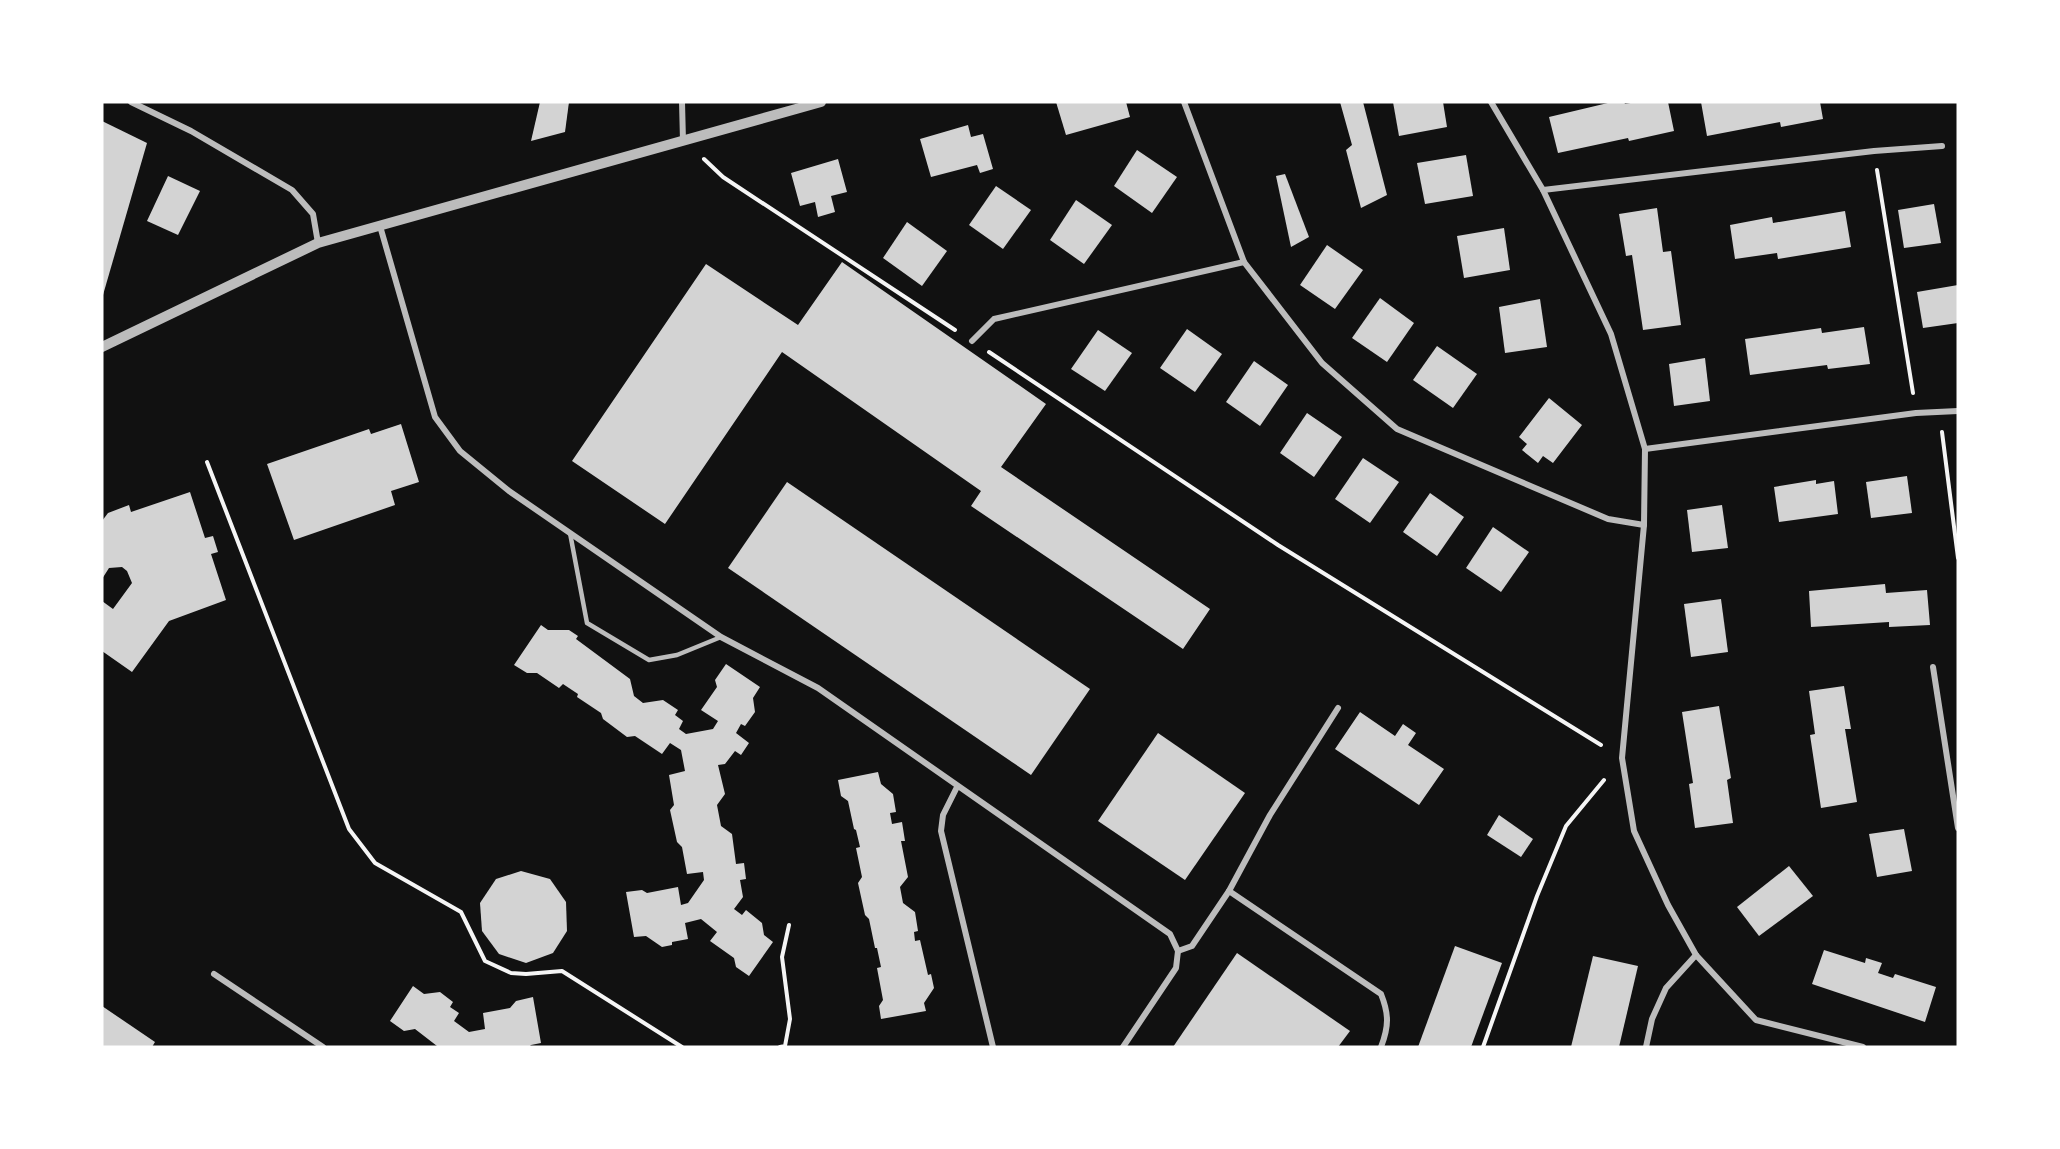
<svg xmlns="http://www.w3.org/2000/svg" width="2060" height="1149" font-family="'Source Sans 3',sans-serif">
  <style>
    .building { fill: #d3d3d3 }
    .lines { fill: none; stroke-linecap: round; stroke-linejoin: round }
    .path { stroke: #f5f5f5; stroke-width: 4 }
    .service { stroke: #bcbcbc; stroke-width: 4.5 }
    .minor { stroke: #bcbcbc; stroke-width: 6 }
    .tertiary { stroke: #bcbcbc; stroke-width: 10 }
  </style>
  <rect width="100%" height="100%" fill="#111"/>
  <g class="building">
    <path d="M540 102H569L565 132 531 141Z"/>
    <path d="M1056 102H1126L1130 117 1066 135Z"/>
    <path d="M1340 102H1363L1387 195 1361 208 1346 150 1352 145Z"/>
    <path d="M1393 102H1443L1447 127 1399 136Z"/>
    <path d="M1612 102H1624L1625 104 1636 102H1668L1674 131 1629 141 1628 138 1558 153 1549 117Z"/>
    <path d="M1701 102H1820L1823 119 1781 127 1780 122 1707 136Z"/>
    <path d="M102 121 147 143 103 295H102Z"/>
    <path d="M968 125 971 137 983 134 993 169 980 173 977 165 931 177 920 139Z"/>
    <path d="M1137 150 1177 177 1152 213 1114 186Z"/>
    <path d="M1466 155 1473 196 1425 204 1417 163Z"/>
    <path d="M838 159 847 192 831 196 835 212 818 217 815 202 800 206 791 173Z"/>
    <path d="M1285 174 1309 237 1291 247 1276 176Z"/>
    <path d="M168 176 200 191 178 235 147 221Z"/>
    <path d="M996 186 1031 210 1003 249 969 225Z"/>
    <path d="M1076 200 1112 225 1084 264 1050 240Z"/>
    <path d="M1934 204 1941 243 1904 248 1898 210Z"/>
    <path d="M1657 208 1663 252 1671 251 1681 325 1643 330 1632 255 1626 256 1619 214Z"/>
    <path d="M1845 211 1851 247 1778 259 1777 253 1735 259 1730 225 1772 217 1773 223Z"/>
    <path d="M907 222 947 251 922 286 883 258Z"/>
    <path d="M1504 228 1510 270 1464 278 1457 236Z"/>
    <path d="M1327 245 1363 270 1335 309 1300 285Z"/>
    <path d="M842 262 1046 404 1001 467 1210 609 1183 649 971 506 981 491 782 352 665 524 572 461 706 264 798 325Z"/>
    <path d="M1958 285V323L1923 328 1917 292Z"/>
    <path d="M1380 298 1414 323 1387 362 1352 338Z"/>
    <path d="M1540 299 1547 347 1505 353 1499 307Z"/>
    <path d="M1864 327 1870 364 1828 369 1827 365 1750 375 1745 339 1821 328 1822 333Z"/>
    <path d="M1187 329 1222 354 1195 392 1160 368Z"/>
    <path d="M1098 330 1132 353 1105 391 1071 369Z"/>
    <path d="M1437 346 1477 374 1453 408 1413 380Z"/>
    <path d="M1705 358 1710 401 1674 406 1669 364Z"/>
    <path d="M1254 361 1288 385 1260 426 1226 402Z"/>
    <path d="M1549 398 1582 425 1553 463 1543 456 1538 463 1522 450 1527 444 1519 437Z"/>
    <path d="M1307 413 1342 437 1314 477 1280 453Z"/>
    <path d="M401 424 419 482 391 491 395 505 294 540 267 464 369 429 371 434Z"/>
    <path d="M1363 458 1399 482 1370 523 1335 499Z"/>
    <path d="M1907 476 1912 513 1871 518 1866 482Z"/>
    <path d="M1816 480V484L1834 481 1838 514 1779 522 1774 487Z"/>
    <path d="M787 482 1090 689 1031 775 728 568Z"/>
    <path d="M190 492 205 538 213 536 218 552 211 554 226 600 169 621 132 672 102 651V601L113 609 132 583 127 571 122 567 109 568 102 579V521L108 513 129 505 131 512Z"/>
    <path d="M1430 493 1464 517 1437 556 1403 532Z"/>
    <path d="M1722 505 1728 548 1692 552 1687 510Z"/>
    <path d="M1493 527 1529 552 1501 592 1466 568Z"/>
    <path d="M1885 584 1886 593 1927 590 1930 625 1889 627V622L1811 627 1809 591Z"/>
    <path d="M1721 599 1728 652 1691 657 1684 604Z"/>
    <path d="M541 625 548 630H569L578 636 576 639 630 679 634 696 643 703 663 700 678 710 675 715 683 721 679 729 686 734 713 729 718 721 701 710 717 687 715 680 726 664 760 687 753 698 755 712 745 726 741 724 736 733 749 743 741 755 735 751 725 764 718 765 725 794 717 805 721 826 732 834 736 864 744 863 746 879 740 880 743 897 734 909 742 915 746 910 762 923 764 935 773 942 749 976 736 967 734 958 710 941 717 932 701 919 685 923 688 939 672 942V945L662 947 646 936 634 937 626 892 642 890 647 893 678 887 681 905 688 903 704 880 703 872 687 874 682 847 677 842 670 810 674 805 669 775 685 771 681 750 670 743 662 754 635 736 627 737 603 719 601 713 577 697 578 694 563 684 559 688 537 673H527L514 665Z"/>
    <path d="M1844 686 1851 729H1845L1857 802 1821 808 1810 735 1815 734 1809 691Z"/>
    <path d="M1719 706 1731 778 1727 780 1733 823 1695 828 1689 784 1693 783 1682 712Z"/>
    <path d="M1360 712 1395 736 1403 724 1416 733 1408 745 1444 769 1419 805 1335 749Z"/>
    <path d="M1158 733 1245 793 1185 880 1098 821Z"/>
    <path d="M878 772 881 784 893 794 896 812 890 813 892 824 902 822 905 841H901L908 877 900 887 903 903 915 912 918 931 914 932 915 941 920 940 928 975 931 974 934 988 924 1003 926 1011 881 1019 879 1006 883 1000 877 968 881 967 877 948H875L869 919 865 915 858 883 862 877 856 848 860 847 856 830 854 829 848 801 841 796 838 780Z"/>
    <path d="M1499 815 1533 839 1521 857 1487 835Z"/>
    <path d="M1904 829 1912 871 1877 877 1869 834Z"/>
    <path d="M1789 866 1813 896 1759 936 1737 907Z"/>
    <path d="M521 871 550 879 566 902 567 931 553 953 526 963 499 954 482 931 480 903 496 879Z"/>
    <path d="M1455 946 1502 963 1471 1047H1418Z"/>
    <path d="M1824 950 1865 963 1866 958 1882 963 1878 973 1893 978 1895 974 1936 987 1925 1022 1812 984Z"/>
    <path d="M1237 953 1350 1031 1338 1047H1173Z"/>
    <path d="M1593 956 1638 966 1619 1047H1571Z"/>
    <path d="M413 986 424 994 440 992 453 1002 450 1007 459 1013 454 1021 469 1032 485 1029 483 1013 510 1008 516 1001 533 997 541 1043 531 1045 529 1047H436L437 1046 415 1029 404 1031 390 1021Z"/>
    <path d="M102 1006 155 1042 152 1047H102Z"/>
  </g>
  <g class="lines">
    <g class="path">
      <path d="M704 159 723 177 955 330"/>
      <path d="M1877 170 1913 393"/>
      <path d="M989 352 1278 545 1601 745"/>
      <path d="M1942 432 1958 558"/>
      <path d="M207 462 349 829 375 863 461 912 485 961 511 973 526 974 562 971 682 1047"/>
      <path d="M780 1047 785 1046 790 1019 782 957 789 925"/>
      <path d="M1483 1047 1537 896 1566 826 1604 780"/>
    </g>
    <path class="service" d="M570 533 587 623 649 660 677 655 721 637"/>
    <g class="minor">
      <path d="M131 102 191 131 292 190 313 214 318 243"/>
      <path d="M682 102 683 141"/>
      <path d="M1184 102 1244 262 1322 363 1397 429 1608 519 1644 525"/>
      <path d="M1491 102 1543 190 1611 334 1645 449 1644 525 1622 758 1634 831 1668 905 1696 955 1756 1020 1863 1047"/>
      <path d="M1543 190 1874 151 1942 146"/>
      <path d="M380 226 435 417 460 451 509 491 721 637 818 688 1170 934 1178 951 1176 968 1123 1047"/>
      <path d="M972 341 994 319 1244 262"/>
      <path d="M1645 449 1916 413 1958 411"/>
      <path d="M1933 667 1958 828"/>
      <path d="M957 787 943 815 941 831 993 1047"/>
      <path d="M1229 891 1381 994C1389 1014 1389 1026 1381 1047"/>
      <path d="M1178 951 1192 946 1229 891 1270 815 1338 708"/>
      <path d="M214 974 323 1047"/>
      <path d="M1646 1047 1652 1019 1666 988 1696 955"/>
    </g>
    <path class="tertiary" d="M102 347 318 243 821 102"/>
  </g>
  <rect width="2060" height="1149" fill="none" stroke="#ffffff" stroke-width="207"/>
</svg>
